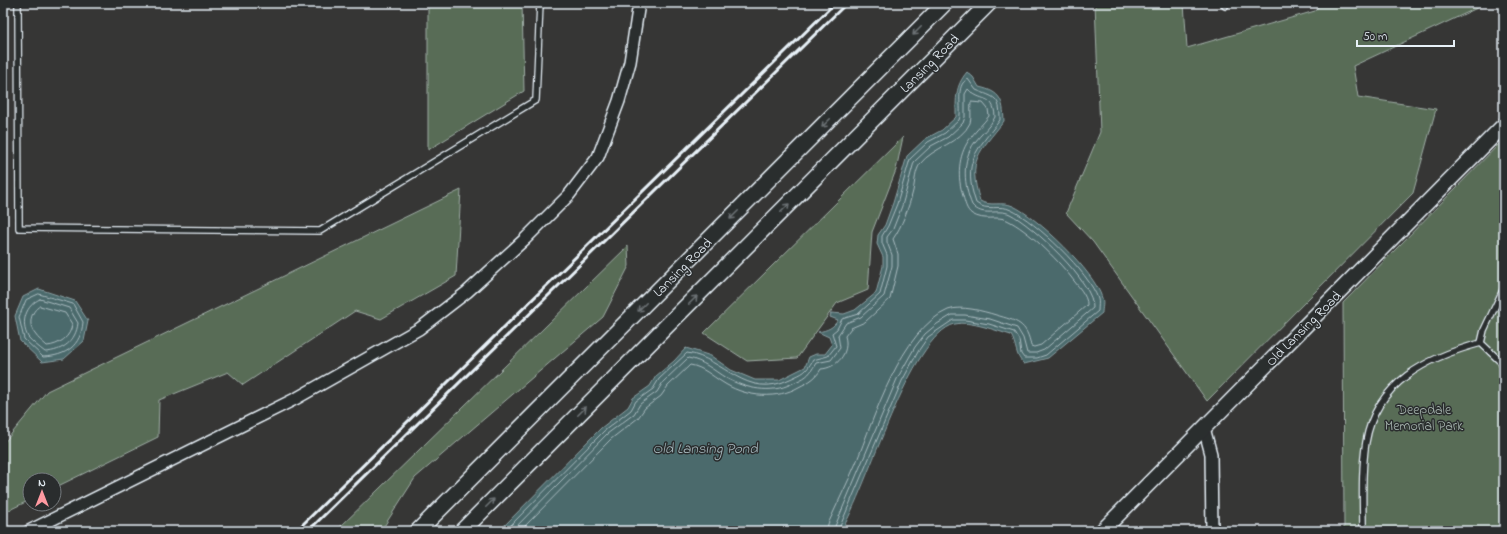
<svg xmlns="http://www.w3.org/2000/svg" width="1507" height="534" font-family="'Indie Flower',sans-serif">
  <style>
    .green { fill: #586c56; stroke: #a0aea7 }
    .water { fill: #4b6a6c; stroke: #8aa0a4 }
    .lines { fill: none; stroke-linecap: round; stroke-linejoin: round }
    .shore { stroke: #a9bbc0; stroke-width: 1 }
    .service-casing { stroke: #e8f1f8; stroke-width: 8 }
    .minor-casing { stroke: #e8f1f8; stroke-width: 14 }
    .tertiary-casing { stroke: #e8f1f8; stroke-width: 17 }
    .secondary-casing { stroke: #e8f1f8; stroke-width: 18 }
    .service { stroke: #2a2d2e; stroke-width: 5.5 }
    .minor { stroke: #2a2d2e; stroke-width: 11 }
    .tertiary { stroke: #2a2d2e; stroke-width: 14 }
    .secondary { stroke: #2a2d2e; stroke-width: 15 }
    .rail { stroke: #e8f1f8; stroke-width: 3 }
    .oneway { stroke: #6c7275 }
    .labels { text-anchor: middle; stroke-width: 3; stroke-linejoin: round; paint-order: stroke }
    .street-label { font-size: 14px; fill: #e8f1f8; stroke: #2a2d2e }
    .park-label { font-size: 14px; fill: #a7b5af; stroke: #2a2d2e }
    .water-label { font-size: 15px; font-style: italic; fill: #a9bbc0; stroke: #2a2d2e }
  </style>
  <rect width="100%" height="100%" fill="#363635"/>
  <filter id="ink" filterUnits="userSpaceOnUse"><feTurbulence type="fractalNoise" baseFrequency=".025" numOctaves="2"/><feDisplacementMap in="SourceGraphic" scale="8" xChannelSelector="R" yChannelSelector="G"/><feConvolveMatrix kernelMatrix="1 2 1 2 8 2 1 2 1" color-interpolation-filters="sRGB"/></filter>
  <g filter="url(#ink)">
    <g class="green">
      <path d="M428 3H522L524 91 428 150Z"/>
      <path d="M1095 3H1184L1187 48 1315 11 1320 3H1475L1477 8 1353 66 1358 97 1436 109 1413 193 1207 401 1093 242 1066 213 1100 132Z"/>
      <path d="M903 137 896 170 872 232 868 290 837 303 797 358 747 361 704 333Z"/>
      <path d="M1504 139V531H1344L1343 303Z"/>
      <path d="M461 190 456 276 381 319 355 311 243 385 228 372 159 400 158 437 54 488V480H30V500L3 513V444L47 391Z"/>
      <path d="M628 246 629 266 603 317 415 478 381 531 337 530Z"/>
    </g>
    <g class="water">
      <path d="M967 72 973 77 979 87C1001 92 1003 100 1004 121 979 153 967 159 980 201 990 207 1002 201 1013 206 1037 217 1095 272 1102 298 1104 302 1102 309 1102 313L1048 358 1024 364C1015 356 1017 345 1011 335 997 331 969 320 955 324 910 335 867 490 841 531H499L601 428 628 407 633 398 650 386 656 376 674 361 686 348 711 356 731 370 755 380H779L805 367 809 357 816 354H825L832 345 829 337 818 332C828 330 833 328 838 320L830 317 831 313 844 314 855 310 876 293 883 266V257L877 244 878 235 885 225 893 203 907 156 925 139 942 130 956 117C956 99 955 86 967 72Z"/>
      <path d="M39 289 75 301 88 321 84 341 64 359 42 362 20 341 15 316 23 297Z"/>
    </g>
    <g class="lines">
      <g class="shore">
        <path d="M39 294 73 304 83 322C81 346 66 356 43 357L24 339 19 317 26 300Z"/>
        <path d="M40 299 69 308 78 323C76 341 63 351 45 352 40 348 32 342 28 337 20 322 26 305 40 299Z"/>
        <path d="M40 306 65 313 72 324C71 337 59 345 47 346 43 342 38 339 35 334 28 326 30 311 40 306Z"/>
        <path d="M505 531 604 431 631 410 636 401 653 389 659 379 687 353C724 358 746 401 790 379 805 372 805 373 813 360L828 356 836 346 832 333 837 329 842 319 858 314 880 294 887 266V255L882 243V236L888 226 897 204 910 159 928 142 945 133 959 120C963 108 954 85 968 79L976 90C995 98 1000 96 1000 120 976 151 962 162 976 203 987 212 1000 204 1011 210 1035 221 1090 273 1098 299 1099 302 1098 307 1098 311L1046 355 1037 358H1024L1021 354 1019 340 1014 332 989 324 965 320H953L928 337 919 350 902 381 838 531"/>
        <path d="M512 531 607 434 634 414 640 404 657 392 663 382 688 358C704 361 713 370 726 378 746 389 771 394 791 384 806 377 808 377 816 363L831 360 840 348 838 335 846 323 861 317 884 296 892 266V255L887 242V237L893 229 902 206 914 162 931 146 948 137 963 123 965 117V94L968 89C980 103 994 93 995 117 990 127 981 134 975 142 961 160 964 186 972 205 983 218 997 208 1010 214 1032 225 1095 283 1093 308L1044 350 1036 353H1027L1023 338 1017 328 990 319 965 315H952L937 324 925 334 915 347 897 379 833 531"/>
        <path d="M520 531 611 439 638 418 645 408 661 396 668 386 690 365C703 367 712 376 722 382 743 396 772 400 795 389 806 383 815 380 821 369 837 368 850 353 845 336L851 328 865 322 890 299 898 266V254L893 239C902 226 909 207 913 191 915 182 915 171 920 164 933 147 961 143 970 123 972 117 970 109 971 102L983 103 988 109 989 116C983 124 975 131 969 140 958 156 957 177 963 196 965 202 966 210 972 214 985 222 997 215 1007 220 1028 230 1057 259 1071 277 1076 284 1088 296 1087 305L1041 345 1034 347 1031 346C1027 323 1017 321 996 315 983 311 961 305 948 310 901 330 874 418 856 463 847 484 837 504 828 524L827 531"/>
      </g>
      <g class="service-casing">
        <g id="service">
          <path d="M18 3 19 228 320 231 536 100 540 3"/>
          <path d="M1225 6 1227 3"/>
          <path d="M1504 288 1484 330 1481 343 1504 365"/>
          <path d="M1363 531C1363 502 1361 471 1366 442 1376 382 1428 357 1481 343"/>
        </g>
      </g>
      <g class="minor-casing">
        <g id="minor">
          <path d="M1204 428 1211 454 1212 531"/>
          <path d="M29 531 297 398 419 329 467 292 525 239 569 195 598 157 619 101 630 62 639 3"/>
        </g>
      </g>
      <g class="tertiary-casing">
        <path id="tertiary" d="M1102 531 1504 125"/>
      </g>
      <g class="secondary-casing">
        <g id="secondary">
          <path d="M418 531 945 3"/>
          <path d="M462 531 989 3"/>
        </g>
      </g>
      <use href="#service" class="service"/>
      <use href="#minor" class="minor"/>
      <use href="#tertiary" class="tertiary"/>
      <use href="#secondary" class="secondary"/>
      <g class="rail">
        <path d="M296 531 835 3"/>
        <path d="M308 531 847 3"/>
      </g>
    </g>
    <defs><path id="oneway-shaft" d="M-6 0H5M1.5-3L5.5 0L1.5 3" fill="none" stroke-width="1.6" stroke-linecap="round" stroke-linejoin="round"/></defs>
    <g class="oneway">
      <use href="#oneway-shaft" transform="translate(917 31) rotate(135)"/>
      <use href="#oneway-shaft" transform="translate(826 123) rotate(135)"/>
      <use href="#oneway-shaft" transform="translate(785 208) rotate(-45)"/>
      <use href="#oneway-shaft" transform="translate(734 215) rotate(135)"/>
      <use href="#oneway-shaft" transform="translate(693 300) rotate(-45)"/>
      <use href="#oneway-shaft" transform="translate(642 307) rotate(135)"/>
      <use href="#oneway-shaft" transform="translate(582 411) rotate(-45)"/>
      <use href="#oneway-shaft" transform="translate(490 503) rotate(-45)"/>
    </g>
  </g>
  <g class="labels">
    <g class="street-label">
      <text transform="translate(929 63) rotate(-45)" y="5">Lansing Road</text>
      <text transform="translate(682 267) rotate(-45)" y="5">Lansing Road</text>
      <text transform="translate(1303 328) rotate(-45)" y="5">Old Lansing Road</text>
    </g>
    <g class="park-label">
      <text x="1424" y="414">Deepdale<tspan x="1424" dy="16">Memorial Park</tspan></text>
    </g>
    <g class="water-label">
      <text x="705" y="453">Old Lansing Pond</text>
    </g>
  </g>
  <rect width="1507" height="534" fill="none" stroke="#2a2d2e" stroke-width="16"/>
  <rect x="8" y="8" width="1491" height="518" fill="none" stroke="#e8f1f8" stroke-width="1.5" filter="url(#ink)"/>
  <g transform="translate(42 492)"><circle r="19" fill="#2a2d2e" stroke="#767b7f"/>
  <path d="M0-3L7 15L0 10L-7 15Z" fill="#ff9aa2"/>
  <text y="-6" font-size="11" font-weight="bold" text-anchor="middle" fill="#e8f1f8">N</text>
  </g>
  <path d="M1357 40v6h97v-6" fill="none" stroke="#e8f1f8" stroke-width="2"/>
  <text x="1363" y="40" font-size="12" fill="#e8f1f8" stroke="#2a2d2e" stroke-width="3" paint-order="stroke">50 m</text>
</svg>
